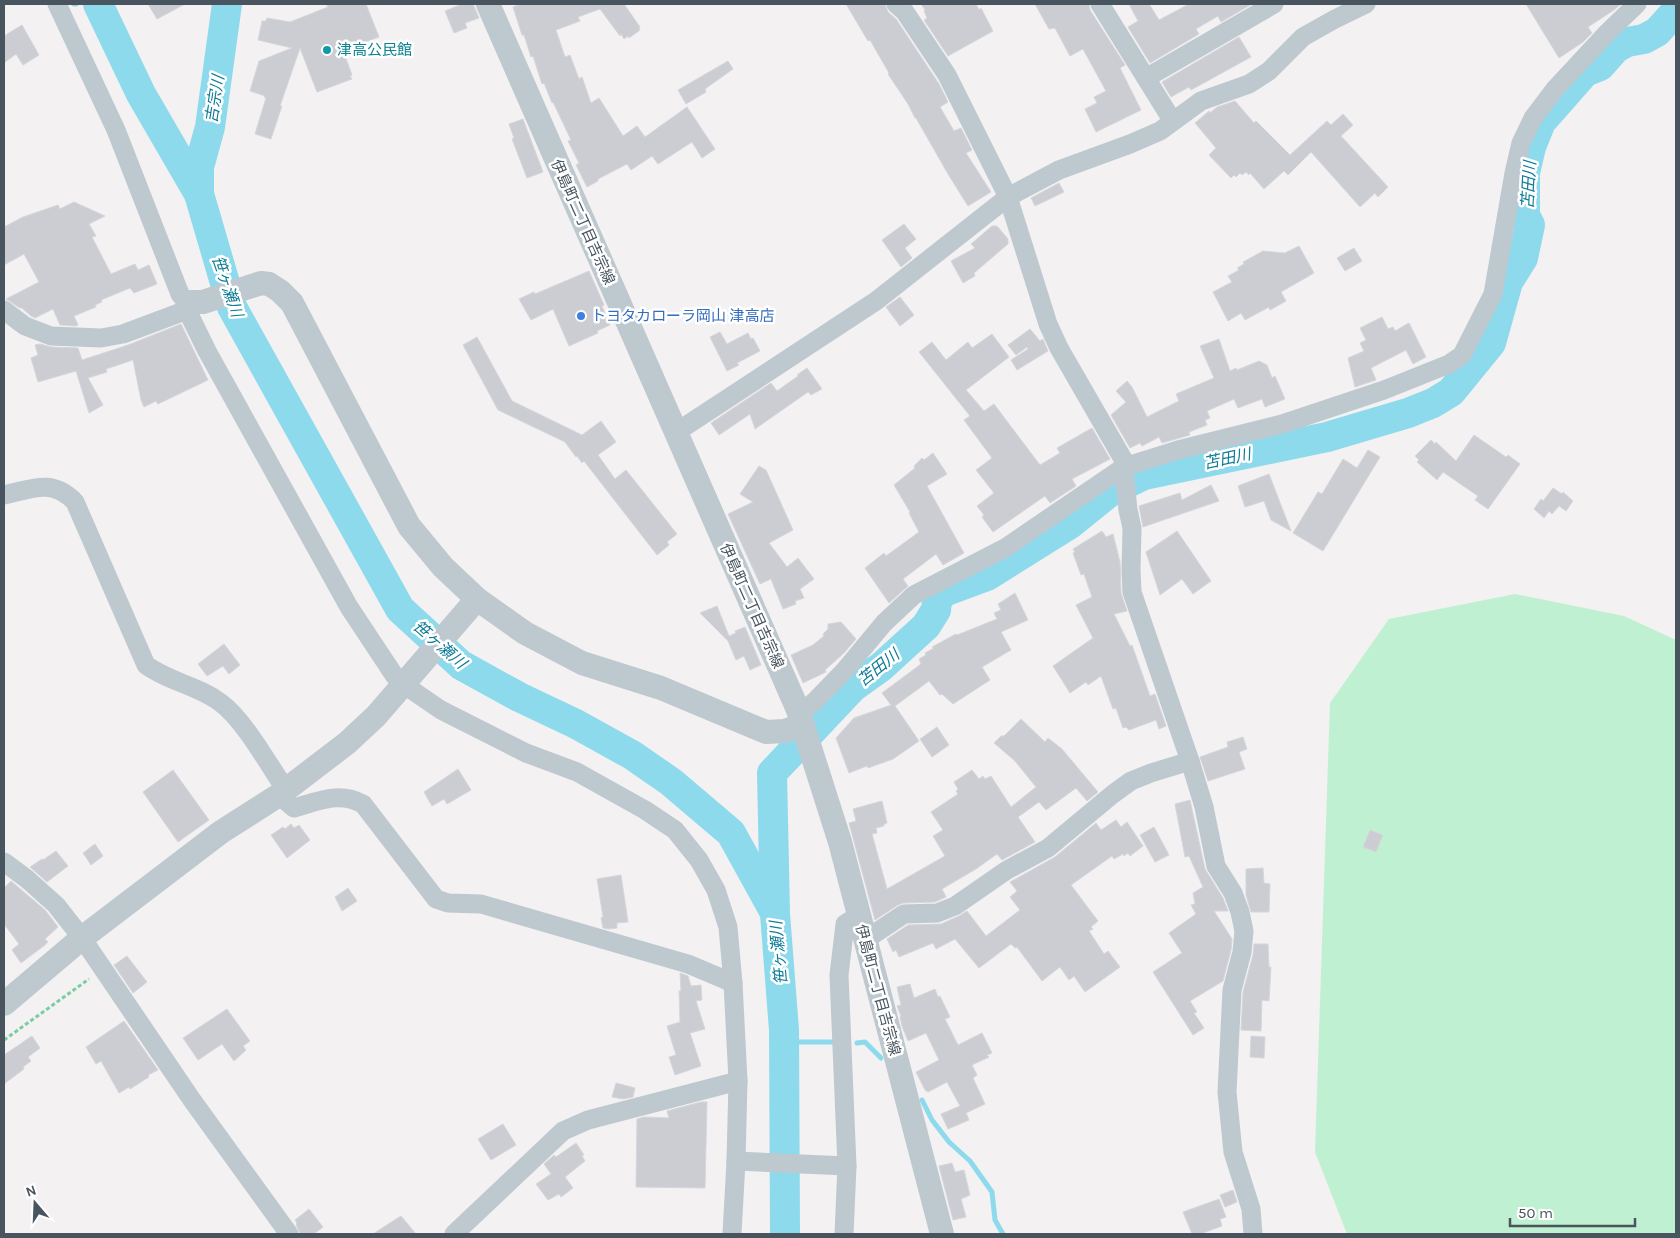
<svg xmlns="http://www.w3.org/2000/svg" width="1680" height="1238" font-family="Karla,'Noto Sans JP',sans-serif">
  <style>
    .green { fill: #c0f0d2 }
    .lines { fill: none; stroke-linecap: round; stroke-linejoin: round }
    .stream { stroke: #8ddaed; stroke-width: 5 }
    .river { stroke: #8ddaed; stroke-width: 30 }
    .building { fill: #cbcdd3; stroke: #d5d7dc }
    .path { stroke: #77cea2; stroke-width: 3; stroke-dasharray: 4 2.5; stroke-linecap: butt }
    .minor { stroke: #bec8cf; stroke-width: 19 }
    .tertiary { stroke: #bec8cf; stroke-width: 24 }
    .culture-dot { fill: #0f9aa8; stroke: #fff; stroke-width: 2 }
    .shop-dot { fill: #3f7fe0; stroke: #fff; stroke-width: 2 }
    .labels { text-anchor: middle; stroke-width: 5; stroke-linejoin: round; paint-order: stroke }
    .culture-label { font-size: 15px; fill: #0d838f; stroke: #fff; text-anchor: start }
    .street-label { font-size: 15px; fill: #48545e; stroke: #fff }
    .shop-label { font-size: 15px; fill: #366cbe; stroke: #fff; text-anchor: start }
    .water-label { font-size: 16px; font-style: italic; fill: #0d7b96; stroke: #fff }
  </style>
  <rect width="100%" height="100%" fill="#f3f1f1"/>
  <path class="green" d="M1515 594 1624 616 1676 640V1234H1347L1315 1152 1330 703 1389 619Z"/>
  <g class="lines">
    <g class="stream">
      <path d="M74 4H76"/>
      <path d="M784 1042H839"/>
      <path d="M857 1043 865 1042 881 1058"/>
      <path d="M922 1100 932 1120 949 1142 970 1161 992 1192 995 1220 1003 1234"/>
    </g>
    <g class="river">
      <path d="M98 4 141 94 199 194 232 307 400 609 461 665 519 697 576 724 632 755 671 782 731 833 774 911"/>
      <path d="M199 194V167L210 127 227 4"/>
      <path d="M785 1234 784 1030 775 914 772 773 853 687 881 667 926 626 936 610 937 600 944 592 987 576 1070 524 1111 491 1144 475 1327 437 1408 413 1433 403 1451 392 1491 343 1508 282 1523 258 1530 225 1525 215V173L1531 147 1541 122 1585 72 1600 66 1616 48 1627 42 1644 39 1657 32 1676 11"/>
    </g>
  </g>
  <g class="building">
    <path d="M148 4H185L157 19Z"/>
    <path d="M326 4H366L379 37 360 44 361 47 344 53 352 75 350 76 352 79 317 92 300 48 280 106H282L271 139 255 134 266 98 264 97 265 96 250 91 259 61 292 48 258 40 262 21H266L267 18 290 22 328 7Z"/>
    <path d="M462 4H473L479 18 465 23 467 28 454 33 445 11Z"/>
    <path d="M521 4H624L640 27 639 28 640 30 629 38 628 36 624 39 621 34 620 36 600 9 578 17 580 21 556 30 565 57 570 55 579 79 582 77 591 103 599 98 623 136 637 126 645 137 687 107 715 149 702 158 692 142 658 164 652 156 631 170 627 164 598 179V181L587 187 576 165 579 163 568 141 571 140 553 102 552 103 544 83 542 84 533 56 531 57 524 35H522L513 7Z"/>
    <path d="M846 4H885L888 12 896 19 939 84 948 102 940 107 954 131 961 128 972 150 966 153 991 192 968 206 948 174 916 118H915L908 104 888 74 889 73 870 40 868 41Z"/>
    <path d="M921 4H976L979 10 981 8 993 31 948 56 924 20 927 18 924 11 925 10Z"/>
    <path d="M1035 4H1089L1090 10 1125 65 1120 68 1141 110 1096 132 1085 109 1097 103 1094 97 1106 91 1083 49 1070 56 1055 28 1049 29Z"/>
    <path d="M1129 4H1149L1159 20 1189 4H1252L1221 22 1218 16 1196 29 1199 34 1150 63 1128 27 1138 21Z"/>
    <path d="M1526 4H1621L1614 10 1588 27 1592 33 1583 42 1559 58Z"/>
    <path d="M22 25 39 55 23 65 16 54 4 63V36Z"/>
    <path d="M1239 37 1251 57 1191 90 1189 87 1171 97 1162 82Z"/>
    <path d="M728 61 733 69 705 89 706 92 686 104 678 90Z"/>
    <path d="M1235 101 1254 123 1256 121 1290 155 1327 121 1331 125 1343 114 1353 125 1341 136 1388 187 1378 197 1375 193 1360 207 1311 152 1288 175 1284 171 1264 189 1250 173 1249 175 1246 172 1242 175 1240 173 1236 177 1234 175 1231 178 1209 155 1216 148 1195 123 1209 111 1210 113 1217 107Z"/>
    <path d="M523 119 543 172 527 178 512 139 514 138 509 124Z"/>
    <path d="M1059 183 1064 192 1035 206 1031 198Z"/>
    <path d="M74 202 105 216 89 224 96 236 92 237 111 274 135 264 138 270 149 265 157 284 134 293 130 288 101 300 102 302 95 305 96 307 74 316 78 325 76 326 60 325 53 309 35 318 31 316 22 308H20L6 299 39 282 24 254 4 265V227L23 217 58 205 60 209Z"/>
    <path d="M904 224 916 239 905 248 912 258 901 267 882 240Z"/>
    <path d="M992 226H997L1008 239V244L974 273 975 276 963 283 951 261 975 248 971 244Z"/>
    <path d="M1299 246 1314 273 1281 292 1286 301 1270 310 1269 307 1245 320 1241 313 1228 321 1213 292 1232 282 1228 276 1239 270 1237 268 1244 264 1243 262 1263 251 1285 253Z"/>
    <path d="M1354 248 1362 261 1345 271 1337 258Z"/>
    <path d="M589 271 604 305 602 306 610 325 597 331 598 333 569 346 553 309 531 320 519 299 534 292 535 294Z"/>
    <path d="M900 297 914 315 900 326 886 307Z"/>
    <path d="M1382 317 1388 329 1393 327 1395 331 1409 323 1426 357 1413 364 1406 350 1371 368 1376 380 1355 387 1348 358 1364 351 1360 343 1366 340 1360 328Z"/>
    <path d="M181 324 208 380 158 404 156 401 144 407 141 400 133 360 106 369 107 372 88 378 103 405 89 413 76 371 38 382 31 358 38 355 35 345 40 344 51 347 78 348 82 360 128 345Z"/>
    <path d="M1030 329 1040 341 1043 339 1048 351 1017 370 1011 360 1028 349 1027 347 1016 355 1008 345Z"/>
    <path d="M720 332 727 344 748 333 751 339 753 338 760 351 737 363 739 365 727 371 710 337Z"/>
    <path d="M992 334 1009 357 966 390 984 411 994 404 1040 465 1060 453 1057 448 1092 428 1110 459 1072 479 1076 486 1050 503 1045 496 993 532 982 517 984 515 977 506 994 493 976 470 992 458 964 420 970 416 919 352 932 342 946 360 968 342 972 348Z"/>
    <path d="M477 337 512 401 582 435 601 421 616 442 598 455 615 479 626 470 677 534 667 542 669 545 657 555 584 461 582 463 577 456 576 457 565 442 498 410 463 345Z"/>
    <path d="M1219 339 1230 371 1236 368 1237 370 1259 361 1267 365 1272 378 1275 376 1285 399 1265 407 1262 399 1238 408 1234 399 1207 411 1210 418 1205 420 1207 425 1189 432 1190 435 1162 443 1159 437 1142 446 1140 443 1130 448 1111 415 1126 402 1116 391 1127 381 1132 387 1147 417 1179 401 1176 394 1214 378 1200 346Z"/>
    <path d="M807 368 822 389 811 395 808 392 755 429 750 414 719 435 711 423 771 383 777 391 798 376 797 375Z"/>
    <path d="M1474 435 1506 457 1508 455 1520 464 1488 509 1475 500 1478 496 1443 472 1437 480 1417 462 1419 460 1415 456 1431 440 1435 444 1436 442 1456 461Z"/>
    <path d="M1368 450 1380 457 1323 551 1293 533 1318 492 1322 494 1343 459 1357 468Z"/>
    <path d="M933 453 947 474 927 486 964 553 943 565 936 554 903 579 908 586 889 603 865 568 884 553 886 556 919 532 909 513 910 512 894 485 915 468 914 466 922 458 924 460Z"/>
    <path d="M759 466 766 470 793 530 769 543 787 567 798 558 814 579 800 589 804 598 795 601 796 604 783 609 771 579 760 584 728 514 753 502 740 494Z"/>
    <path d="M1269 474 1291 531 1271 520 1264 501 1245 507 1238 486Z"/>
    <path d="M1211 485 1219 501 1143 527 1139 506 1180 493 1182 500Z"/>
    <path d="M1553 488 1562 494 1563 492 1573 501 1566 511 1559 506 1552 514 1549 511 1544 518 1534 509 1541 499 1543 501Z"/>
    <path d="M1102 531 1106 537 1113 534 1120 562 1121 593 1127 611 1114 614 1130 646 1132 645 1150 696 1155 694 1166 726 1159 729 1156 720 1129 730 1126 727 1123 728 1116 708 1113 709 1101 676 1088 685 1086 682 1070 693 1053 666 1093 638 1076 605 1092 597 1084 574 1081 575 1073 553 1075 552 1073 549Z"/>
    <path d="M1177 531 1211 581 1193 594 1182 579 1160 595 1146 552Z"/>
    <path d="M1015 593 1028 620 1001 632 1011 650 982 667 990 680 953 704 942 694 940 695 929 681 895 706 919 741 893 759 868 768 867 766 849 773 836 738 854 718 891 705 882 693 921 664 919 659 926 655 925 653 934 648 932 647 956 634 957 635 997 619 994 613 1001 610 998 604Z"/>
    <path d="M717 606 729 636 736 633 735 631 745 627 761 665 750 670 744 656 736 660 728 641 700 613Z"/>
    <path d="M841 622 856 639 844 653 825 670 826 672 803 683 791 655 813 645 824 636 823 634 828 629V624Z"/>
    <path d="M224 644 240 665 229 674 223 666 207 676 198 664Z"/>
    <path d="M1021 719 1045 742 1048 738 1062 749 1098 792 1087 801 1076 788 1046 810 1039 802 1018 817 1035 842 1002 860 997 854 976 869 942 889 946 897 935 902 903 903 898 905 875 920 849 823 856 821 853 809 882 801 887 823 884 824V826L876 828 877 833 872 834 887 889 945 856 933 836 943 830 931 812 958 794 956 791 958 789 954 782 972 770 979 779 983 776 985 779 991 776 1011 807 1036 787 1015 761 994 743 1001 736H1004Z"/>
    <path d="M937 727 949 745 932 757 920 739Z"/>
    <path d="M1243 737 1247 749 1239 752 1245 769 1208 781 1200 757 1228 747 1227 742Z"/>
    <path d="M458 769 471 790 447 804 444 799 432 806 424 792Z"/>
    <path d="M173 770 209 820 178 842 143 792Z"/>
    <path d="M1190 800 1205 869 1223 898 1228 911H1214L1232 939 1231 950 1223 981 1190 1001 1197 1012 1194 1013 1204 1028 1193 1035 1153 972 1182 953 1169 933 1196 914 1191 905 1195 904 1193 893 1203 887 1189 856 1185 857 1175 804Z"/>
    <path d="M1116 820 1121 827 1127 822 1143 846 1130 856 1128 853 1124 856 1123 854 1114 859 1112 856 1071 885 1098 921 1091 927 1093 929 1089 931 1104 954 1108 951 1120 967 1085 992 1074 976 1069 980 1060 967 1042 981 1017 947 1015 948 1011 944 979 968 955 939 936 949 933 943 899 957 896 950 893 952 887 939 908 925 941 924 959 916 967 911 986 936 1020 910 1010 897 1017 891 1010 882 1055 857 1096 823 1101 830Z"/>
    <path d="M291 824 294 828 299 825 310 840 287 858 271 835 283 827 285 829Z"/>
    <path d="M1154 827 1169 855 1155 862 1140 835Z"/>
    <path d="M1370 830 1383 835 1376 852 1363 847Z"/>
    <path d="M95 844 103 856 91 865 83 853Z"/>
    <path d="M56 851 68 866 47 882 30 867 42 859 43 860Z"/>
    <path d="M1263 868 1264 883 1270 884 1269 912H1251L1246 895V869Z"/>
    <path d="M621 875 628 922 617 923V928L609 929 603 928 601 918 603 917 597 879Z"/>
    <path d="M11 881 45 910 58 927 45 939 48 942 45 945 21 963 12 950 19 944 4 924V888Z"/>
    <path d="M348 888 357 901 342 911 335 897Z"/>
    <path d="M1254 944H1268L1269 967H1271L1269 1001 1262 1000 1261 1031 1241 1030 1243 992 1253 955Z"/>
    <path d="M127 956 147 982 133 993 114 965Z"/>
    <path d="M680 973 688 976 691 986 701 985 702 1000 696 1001 705 1029 690 1033 701 1066 675 1075 669 1057 676 1055 667 1026 680 1022 679 991H681Z"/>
    <path d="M910 984 914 998 935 989 938 997 940 996 950 1017 945 1019 958 1045 982 1033 992 1053 987 1055 989 1057 972 1065 977 1075 973 1078 985 1104 966 1113 969 1120 948 1129 941 1114 960 1106 947 1082 928 1092 925 1090 916 1072 939 1060 926 1033 908 1041 902 1026 900 1017 901 1016 897 1006 901 1005 897 987Z"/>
    <path d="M227 1009 250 1041 243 1046 246 1050 234 1061 222 1044 198 1060 183 1038Z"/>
    <path d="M124 1021 158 1070 148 1075 149 1077 130 1089 129 1087 119 1093 101 1061 96 1064 86 1047Z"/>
    <path d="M32 1036 40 1048 28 1057 31 1061 23 1067 24 1069 4 1084V1055Z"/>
    <path d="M1251 1036 1265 1037 1264 1058 1250 1057Z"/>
    <path d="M616 1083 635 1088 633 1097 623 1099 612 1097Z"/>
    <path d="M701 1102H707L705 1188 636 1187 637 1119 644 1117 669 1118 667 1111Z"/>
    <path d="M503 1124 516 1145 491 1160 478 1139Z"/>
    <path d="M576 1143 584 1155 582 1156 585 1161 565 1177 573 1188 561 1197 559 1194 548 1200 536 1184 551 1174 544 1164 554 1155 556 1157Z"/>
    <path d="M952 1163 955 1172 964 1170 970 1195 961 1199 966 1217 953 1220 939 1166Z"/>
    <path d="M1233 1190 1237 1202 1225 1207 1220 1195Z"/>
    <path d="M1219 1199 1226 1217 1220 1219 1222 1226 1200 1234H1192L1183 1212Z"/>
    <path d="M309 1209 323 1227 314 1234H300L296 1224 297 1223 295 1220Z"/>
    <path d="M401 1216 416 1234H373L396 1219Z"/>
  </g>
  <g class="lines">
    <path class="path" d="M4 1040 89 979"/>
    <g class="minor">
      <path d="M57 4 116 130 180 294 184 299 191 302 187 310 207 351 349 607 394 675 403 684 441 710 526 753 577 772 645 810 675 830 699 860 716 890 728 927 733 983 738 1081 736 1161 732 1234"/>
      <path d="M896 4 905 12 947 75 1008 197 1048 324 1059 348 1123 459 1128 510 1132 528 1131 570 1132 592 1190 761 1204 807 1216 866 1233 893 1240 912 1244 931 1242 952 1232 990 1227 1092 1233 1152 1251 1209 1253 1234"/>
      <path d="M1100 4 1172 120"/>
      <path d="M1146 78 1274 4"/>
      <path d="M4 310 25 326 51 336 101 338 123 334 187 310"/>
      <path d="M675 433 876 301 1008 197 1059 170 1130 144 1160 131 1201 101 1249 84 1269 71 1303 37 1335 19 1366 4"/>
      <path d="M4 495C32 489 52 478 75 502L146 665C169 682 199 686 221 703 245 721 268 764 286 790"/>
      <path d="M798 710 809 706 815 701 845 670 884 623 914 595 1005 548 1124 467 1178 450 1282 424 1384 390 1449 364 1462 355 1493 294 1514 173 1521 143 1533 118 1555 89 1608 32 1637 4"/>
      <path d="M279 795 294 808C319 801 339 791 363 804L436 899 448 903 481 904 688 964 733 983"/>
      <path d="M4 862 27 879 56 905 82 938 192 1100 289 1234"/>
      <path d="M865 940 904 914 937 913 955 906 1007 870 1048 848 1113 794 1131 781 1151 773 1190 761"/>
      <path d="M736 1161 847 1166"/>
      <path d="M454 1234 563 1131 588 1120 738 1081"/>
      <path d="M844 1234 847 1166 839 975 845 924 859 915"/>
    </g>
    <g class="tertiary">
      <path d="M488 4 798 710 840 842 942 1234"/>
      <path d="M191 302H203L261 283 269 284 280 291 292 303 409 526 443 567 477 599 525 633 582 663 661 688 766 732 785 731 803 725"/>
      <path d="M4 1004 82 938 221 832 279 795 347 743 376 716 477 599"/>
    </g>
  </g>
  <circle class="culture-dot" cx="327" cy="50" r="5"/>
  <circle class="shop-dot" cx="581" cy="316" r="5"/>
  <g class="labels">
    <g class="culture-label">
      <text x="337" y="55">津高公民館</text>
    </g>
    <g class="street-label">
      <text transform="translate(583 222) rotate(66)" y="5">伊島町二丁目吉宗線</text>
      <text transform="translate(752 606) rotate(66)" y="5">伊島町二丁目吉宗線</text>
      <text transform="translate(878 990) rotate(75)" y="5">伊島町二丁目吉宗線</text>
    </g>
    <g class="shop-label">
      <text x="591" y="321">トヨタカローラ岡山 津高店</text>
    </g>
    <g class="water-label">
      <text transform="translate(214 99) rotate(-81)" y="6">吉宗川</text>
      <text transform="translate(1528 185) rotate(-87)" y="6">苫田川</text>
      <text transform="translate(228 286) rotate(71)" y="6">笹ヶ瀬川</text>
      <text transform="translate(1227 458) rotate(-12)" y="6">苫田川</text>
      <text transform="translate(440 644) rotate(41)" y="6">笹ヶ瀬川</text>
      <text transform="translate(878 667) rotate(-39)" y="6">苫田川</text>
      <text transform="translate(778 953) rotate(-95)" y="6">笹ヶ瀬川</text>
    </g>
  </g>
  <rect width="1680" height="1238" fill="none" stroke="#48545e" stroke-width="10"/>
  <g transform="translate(35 1203) rotate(341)" stroke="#ffffff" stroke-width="4" paint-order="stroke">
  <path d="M0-4L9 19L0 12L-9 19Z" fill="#48545e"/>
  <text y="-8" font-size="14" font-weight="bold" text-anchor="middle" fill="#48545e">N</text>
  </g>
  <path d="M1510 1218v8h125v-8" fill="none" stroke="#48545e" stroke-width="2.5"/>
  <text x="1518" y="1218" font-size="15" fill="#48545e" stroke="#ffffff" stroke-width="4" paint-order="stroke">50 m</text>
</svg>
